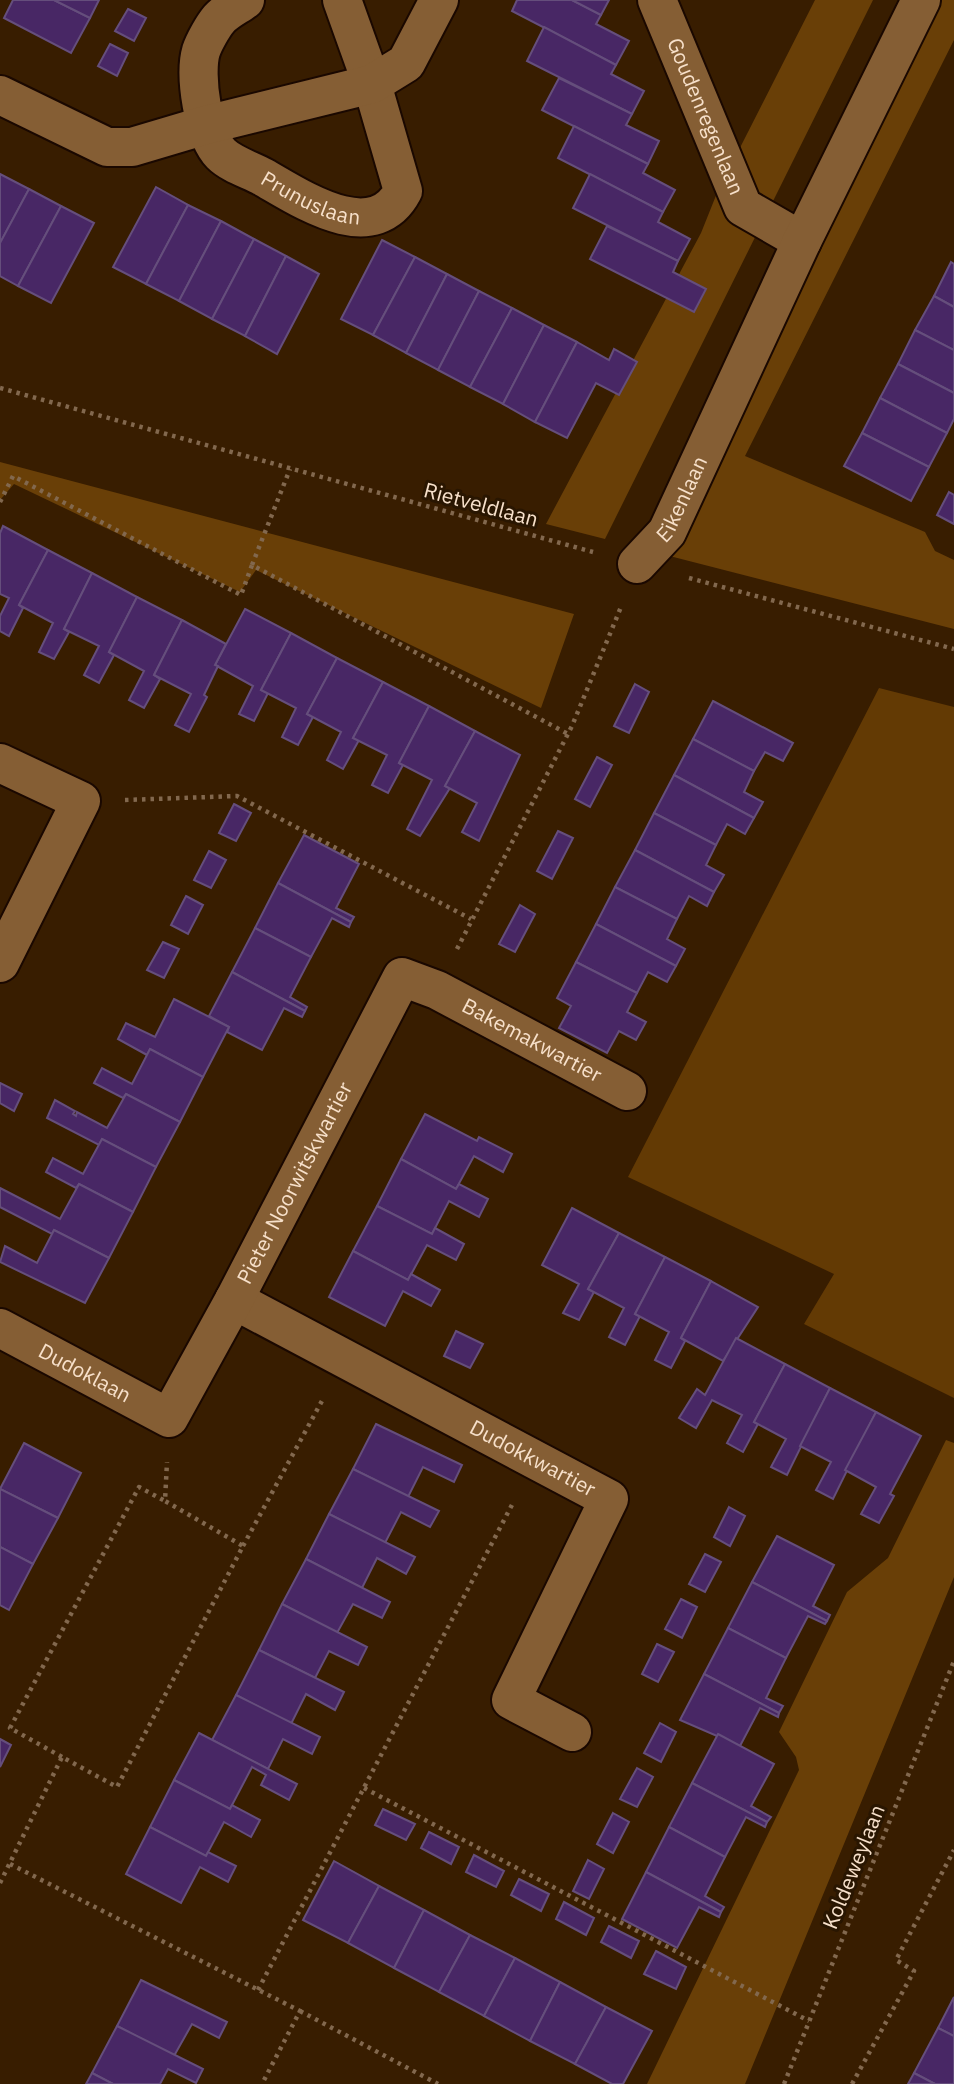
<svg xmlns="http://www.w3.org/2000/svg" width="954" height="2084" font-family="'IBM Plex Sans',sans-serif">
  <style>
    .green { fill: #633a04 }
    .forest { fill: #693f07 }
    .building { fill: #482765; stroke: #654e7c; stroke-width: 2 }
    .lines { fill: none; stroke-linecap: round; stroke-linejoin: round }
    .minor-casing { stroke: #1a0800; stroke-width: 42 }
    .path { stroke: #82684e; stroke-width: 4.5; stroke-dasharray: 3.5 5; stroke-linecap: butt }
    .minor { stroke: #855e34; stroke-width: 38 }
    .labels { text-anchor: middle; stroke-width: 6; stroke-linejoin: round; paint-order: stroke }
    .street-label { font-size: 21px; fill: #f7e0ca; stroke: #291601 }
  </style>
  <rect width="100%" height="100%" fill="#381d00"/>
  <path class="green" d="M879 688 954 707V1398L804 1324 834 1274 628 1177Z"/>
  <g class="forest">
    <path d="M815 0H873L605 539 546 524 701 233 717 193Z"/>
    <path d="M927 0H954V40L745 456 925 532 935 551 954 560V629L654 552Z"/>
    <path d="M0 462 574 614 541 708 256 570 240 592 14 484 0 500Z"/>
    <path d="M946 1440 954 1443V1577L745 2084H647L799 1770 796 1757 779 1732 847 1592 888 1558Z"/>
  </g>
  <g class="building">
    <path d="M13 0H54L90 18 71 53 4 18Z"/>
    <path d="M54 0H99L90 18Z"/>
    <path d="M517 0H572L601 15 596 24 629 41 616 65 512 11Z"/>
    <path d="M572 0H609L601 15Z"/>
    <path d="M128 9 146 18 134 41 115 31Z"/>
    <path d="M544 27 616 65 611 74 644 91 632 114 527 61Z"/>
    <path d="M110 44 128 53 117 76 98 66Z"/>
    <path d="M559 78 632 114 626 125 659 141 648 164 542 110Z"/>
    <path d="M574 126 648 164 643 173 675 190 663 212 558 158Z"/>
    <path d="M0 174 29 189 0 243Z"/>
    <path d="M590 174 663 212 658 222 690 239 678 261 573 208Z"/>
    <path d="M156 187 188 205 146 284 113 267Z"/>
    <path d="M29 189 61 206 18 286 0 276V243Z"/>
    <path d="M188 205 221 221 179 301 146 284Z"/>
    <path d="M61 206 94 223 51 303 18 286Z"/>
    <path d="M221 221 254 239 212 319 179 301Z"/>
    <path d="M607 226 678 261 673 272 706 289 694 312 590 259Z"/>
    <path d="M254 239 286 256 245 336 212 319Z"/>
    <path d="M382 240 415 257 373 335 341 319Z"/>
    <path d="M286 256 319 274 277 354 245 336Z"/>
    <path d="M415 257 447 274 406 353 373 335Z"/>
    <path d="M951 262 954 264V307L934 296Z"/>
    <path d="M447 274 479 291 438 370 406 353Z"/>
    <path d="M479 291 512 308 470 387 438 370Z"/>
    <path d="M934 296 954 307V350L915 330Z"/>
    <path d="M512 308 544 325 503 404 470 387Z"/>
    <path d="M544 325 577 342 535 422 503 404Z"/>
    <path d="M915 330 954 350V393L898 364Z"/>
    <path d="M577 342 609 360 614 349 637 362 619 395 596 383 567 438 535 422Z"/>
    <path d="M898 364 954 393V419L947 433 880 398Z"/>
    <path d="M880 398 947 433 929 467 862 433Z"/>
    <path d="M862 433 929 467 911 501 844 466Z"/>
    <path d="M949 492 954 495V524L937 515Z"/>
    <path d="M3 526 48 550 19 605 23 608 9 636 0 631V616L9 598 0 594V533Z"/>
    <path d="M48 550 92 573 64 629 69 632 54 659 39 652 53 623 19 605Z"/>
    <path d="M92 573 137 597 109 652 114 655 99 683 84 675 99 646 64 629Z"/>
    <path d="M137 597 182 620 154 675 160 679 144 708 129 700 144 671 109 652Z"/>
    <path d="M245 609 291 633 261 690 268 693 254 721 239 714 253 686 215 665Z"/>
    <path d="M182 620 226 644 215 665 218 666 204 695 207 697 189 732 175 725 191 694 154 675Z"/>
    <path d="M291 633 337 658 307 714 313 717 298 745 282 737 296 708 261 690Z"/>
    <path d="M337 658 383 682 353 738 359 740 343 769 327 760 341 732 307 714Z"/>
    <path d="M383 682 429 706 399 763 403 765 388 793 372 785 387 755 353 738Z"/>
    <path d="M635 684 649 692 629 733 614 726Z"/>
    <path d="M713 701 793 743 783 761 765 752 754 771 693 739Z"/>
    <path d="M429 706 475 731 445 786 450 788 420 836 407 829 432 780 399 763Z"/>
    <path d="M475 731 520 755 479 841 462 832 477 803 445 786Z"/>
    <path d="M693 739 754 771 744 792 763 802 754 818 674 775Z"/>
    <path d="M597 757 612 765 590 807 575 799Z"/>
    <path d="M674 775 754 818 745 834 727 824 716 845 654 813Z"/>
    <path d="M234 804 251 813 236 841 219 833Z"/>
    <path d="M654 813 716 845 706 865 724 875 714 892 635 850Z"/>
    <path d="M558 831 573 838 552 879 537 871Z"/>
    <path d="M304 835 359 864 336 908 354 917 351 922 278 883Z"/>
    <path d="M635 850 714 892 707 906 689 896 677 919 615 887Z"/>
    <path d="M209 851 226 860 211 888 194 880Z"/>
    <path d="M278 883 351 922 349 927 332 918 311 957 255 928Z"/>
    <path d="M615 887 677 919 667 939 685 949 676 966 596 924Z"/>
    <path d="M186 896 203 905 188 934 171 925Z"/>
    <path d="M520 905 535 914 515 952 499 944Z"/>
    <path d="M596 924 676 966 667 982 648 972 637 993 576 962Z"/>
    <path d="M255 928 311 957 290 997 307 1007 305 1011 232 972Z"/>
    <path d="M163 942 179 949 164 978 147 970Z"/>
    <path d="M576 962 637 993 627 1012 646 1022 636 1040 619 1031 607 1053 559 1028 571 1006 557 998Z"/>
    <path d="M232 972 305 1011 302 1017 284 1008 262 1050 227 1032 229 1027 209 1016Z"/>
    <path d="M174 999 229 1027 203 1077 150 1049 147 1055 118 1039 126 1023 155 1037Z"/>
    <path d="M150 1049 203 1077 180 1122 126 1094 123 1098 94 1083 102 1068 132 1084Z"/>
    <path d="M0 1083 22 1094 14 1111 0 1103Z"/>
    <path d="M126 1094 180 1122 156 1167 102 1139 99 1145 47 1118 55 1100 75 1111 73 1114 76 1116 77 1112 107 1128Z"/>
    <path d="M425 1114 477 1141 479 1137 512 1154 503 1172 474 1156 456 1189 401 1159Z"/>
    <path d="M102 1139 156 1167 133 1212 79 1184 76 1188 46 1172 53 1158 83 1174Z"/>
    <path d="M401 1159 456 1189 459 1184 488 1199 479 1217 449 1201 432 1234 377 1206Z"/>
    <path d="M79 1184 133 1212 109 1258 54 1230 52 1234 0 1207V1188L60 1219Z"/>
    <path d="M377 1206 432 1234 435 1228 464 1244 456 1260 427 1245 408 1280 353 1251Z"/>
    <path d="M572 1208 619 1233 588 1289 594 1292 579 1320 563 1313 579 1284 542 1265Z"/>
    <path d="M54 1230 109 1258 85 1303 0 1262 5 1246 37 1263Z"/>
    <path d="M619 1233 665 1257 635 1314 640 1316 625 1345 609 1337 624 1308 588 1289Z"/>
    <path d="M353 1251 408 1280 411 1274 440 1290 431 1306 403 1291 385 1326 329 1297Z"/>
    <path d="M665 1257 711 1281 681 1338 685 1341 671 1368 655 1360 669 1332 635 1314Z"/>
    <path d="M711 1281 758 1307 723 1361 681 1338Z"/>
    <path d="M456 1331 483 1344 470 1368 444 1356Z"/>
    <path d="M736 1338 785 1364 754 1422 758 1424 743 1452 727 1443 742 1415 712 1400 696 1428 679 1418 697 1389 705 1395Z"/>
    <path d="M785 1364 830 1388 787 1475 771 1467 786 1439 754 1422Z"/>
    <path d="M830 1388 876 1412 833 1499 816 1490 831 1462 800 1446Z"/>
    <path d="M876 1412 921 1436 890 1494 894 1496 879 1523 861 1514 876 1487 845 1470Z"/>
    <path d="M376 1424 462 1465 454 1482 423 1467 408 1497 353 1469Z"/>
    <path d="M24 1443 81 1473 58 1518 0 1489Z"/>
    <path d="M353 1469 439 1511 430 1527 401 1512 385 1543 329 1514Z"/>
    <path d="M0 1489 58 1518 33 1564 0 1547Z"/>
    <path d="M729 1507 745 1516 730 1546 714 1537Z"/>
    <path d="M329 1514 415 1557 406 1574 377 1558 362 1588 306 1559Z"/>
    <path d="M777 1536 834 1565 813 1606 830 1615 827 1621 752 1582Z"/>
    <path d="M0 1547 33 1564 9 1610 0 1605Z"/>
    <path d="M705 1554 721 1562 705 1592 689 1584Z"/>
    <path d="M306 1559 390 1602 382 1618 353 1604 337 1633 282 1604Z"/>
    <path d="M752 1582 827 1621 825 1624 808 1616 786 1658 728 1628Z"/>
    <path d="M681 1599 697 1607 682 1638 665 1629Z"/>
    <path d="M282 1604 367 1647 358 1665 329 1651 315 1678 259 1650Z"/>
    <path d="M728 1628 786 1658 766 1698 783 1706 779 1713 704 1674Z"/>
    <path d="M657 1644 674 1652 658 1682 642 1674Z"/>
    <path d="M259 1650 344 1692 335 1710 306 1694 291 1724 236 1695Z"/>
    <path d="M704 1674 779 1713 778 1717 760 1708 740 1746 680 1720Z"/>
    <path d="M236 1695 320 1737 312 1754 283 1739 268 1769 212 1740Z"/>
    <path d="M660 1723 676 1732 661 1762 644 1753Z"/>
    <path d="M199 1733 297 1784 289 1800 261 1785 266 1775 252 1767 230 1809 174 1780Z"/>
    <path d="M718 1734 774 1764 751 1806 771 1817 767 1822 692 1783Z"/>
    <path d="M0 1739 11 1745 0 1767Z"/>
    <path d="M637 1768 653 1777 637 1807 620 1799Z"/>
    <path d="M174 1780 230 1809 232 1805 260 1820 251 1837 224 1822 206 1856 150 1827Z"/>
    <path d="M692 1783 767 1822 765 1827 746 1817 725 1857 669 1827Z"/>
    <path d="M383 1809 415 1824 406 1840 375 1825Z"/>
    <path d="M613 1813 629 1822 613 1853 597 1844Z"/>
    <path d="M150 1827 206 1856 208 1852 236 1866 228 1882 200 1867 181 1903 126 1874Z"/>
    <path d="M669 1827 725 1857 705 1896 724 1907 721 1912 646 1872Z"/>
    <path d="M429 1832 459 1847 451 1864 421 1848Z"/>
    <path d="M474 1855 504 1871 496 1887 466 1872Z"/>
    <path d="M588 1860 604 1869 589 1899 573 1891Z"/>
    <path d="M334 1861 379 1886 348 1943 303 1920Z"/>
    <path d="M646 1872 721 1912 719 1917 699 1907 677 1948 622 1919Z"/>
    <path d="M519 1879 549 1894 541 1911 511 1895Z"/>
    <path d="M379 1886 424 1910 394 1968 348 1943Z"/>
    <path d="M564 1902 594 1918 586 1935 556 1919Z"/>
    <path d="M424 1910 470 1935 439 1992 394 1968Z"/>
    <path d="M609 1926 639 1941 631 1958 601 1942Z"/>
    <path d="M470 1935 515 1958 484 2016 439 1992Z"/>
    <path d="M656 1951 686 1967 676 1989 644 1974Z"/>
    <path d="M515 1958 560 1982 530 2041 484 2016Z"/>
    <path d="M141 1980 227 2022 219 2038 192 2024 174 2056 117 2026Z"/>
    <path d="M560 1982 606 2007 575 2064 530 2041Z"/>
    <path d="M954 1997V2036L938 2028Z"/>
    <path d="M606 2007 652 2031 623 2084H612L575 2064Z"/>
    <path d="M117 2026 203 2069 196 2083 168 2069 160 2084H113L92 2073Z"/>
    <path d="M938 2028 954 2036V2084H935L914 2073Z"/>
    <path d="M92 2073 113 2084H86Z"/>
    <path d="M914 2073 935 2084H908Z"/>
  </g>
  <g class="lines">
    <g class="minor-casing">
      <g id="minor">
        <path id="s1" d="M245 0C237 6 226 11 219 19 213 26 204 42 201 51 194 75 203 136 221 154 231 164 250 170 263 177 300 198 373 248 403 191L372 84 342 0"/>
        <path id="s2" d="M657 0 743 207 802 241"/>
        <path d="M0 95 107 147H132L206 125 372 84 406 63 439 0"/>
        <path id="s3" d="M637 564 667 532 802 241 921 0"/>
        <path d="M0 763 81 801 0 963"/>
        <path id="s4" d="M234 1300 609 1499 511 1700 572 1732"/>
        <path id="s5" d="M0 1328 169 1418 234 1300 402 977 437 990 627 1091"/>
      </g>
    </g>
    <g class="path">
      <path d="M0 388 593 552"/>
      <path d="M0 502 13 476 241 595 252 565 568 734"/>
      <path d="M252 565 290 469"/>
      <path d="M689 578 954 649"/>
      <path d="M125 800 237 796 471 919"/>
      <path d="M457 949 572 726 621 607"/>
      <path d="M243 1546 323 1399"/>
      <path d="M62 1757 10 1728 139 1487 165 1501"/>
      <path d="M364 1788 809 2021"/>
      <path d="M10 1864 300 2011 262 2084"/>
      <path d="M0 1883 62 1757 117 1787 243 1546 165 1501 167 1462"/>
      <path d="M258 1990 514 1501"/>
      <path d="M300 2011 438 2084"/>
      <path d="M784 2084 954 1661"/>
      <path d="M852 2084 914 1971 896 1960 954 1850"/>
    </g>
    <use href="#minor" class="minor"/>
  </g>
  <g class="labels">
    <g class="street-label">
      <text dy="7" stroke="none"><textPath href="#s2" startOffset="126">Goudenregenlaan</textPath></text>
      <text dy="7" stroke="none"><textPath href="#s1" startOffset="278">Prunuslaan</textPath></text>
      <text dy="7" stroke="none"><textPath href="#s3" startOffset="80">Eikenlaan</textPath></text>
      <text transform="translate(481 505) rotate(15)" y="7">Rietveldlaan</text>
      <text dy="7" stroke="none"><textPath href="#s5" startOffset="835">Bakemakwartier</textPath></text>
      <text dy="7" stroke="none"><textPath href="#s5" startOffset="458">Pieter Noorwitskwartier</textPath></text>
      <text dy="7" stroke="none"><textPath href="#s5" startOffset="96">Dudoklaan</textPath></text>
      <text dy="7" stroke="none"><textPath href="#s4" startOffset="338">Dudokkwartier</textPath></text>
      <text transform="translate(854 1867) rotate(-68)" y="7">Koldeweylaan</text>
    </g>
  </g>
</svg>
